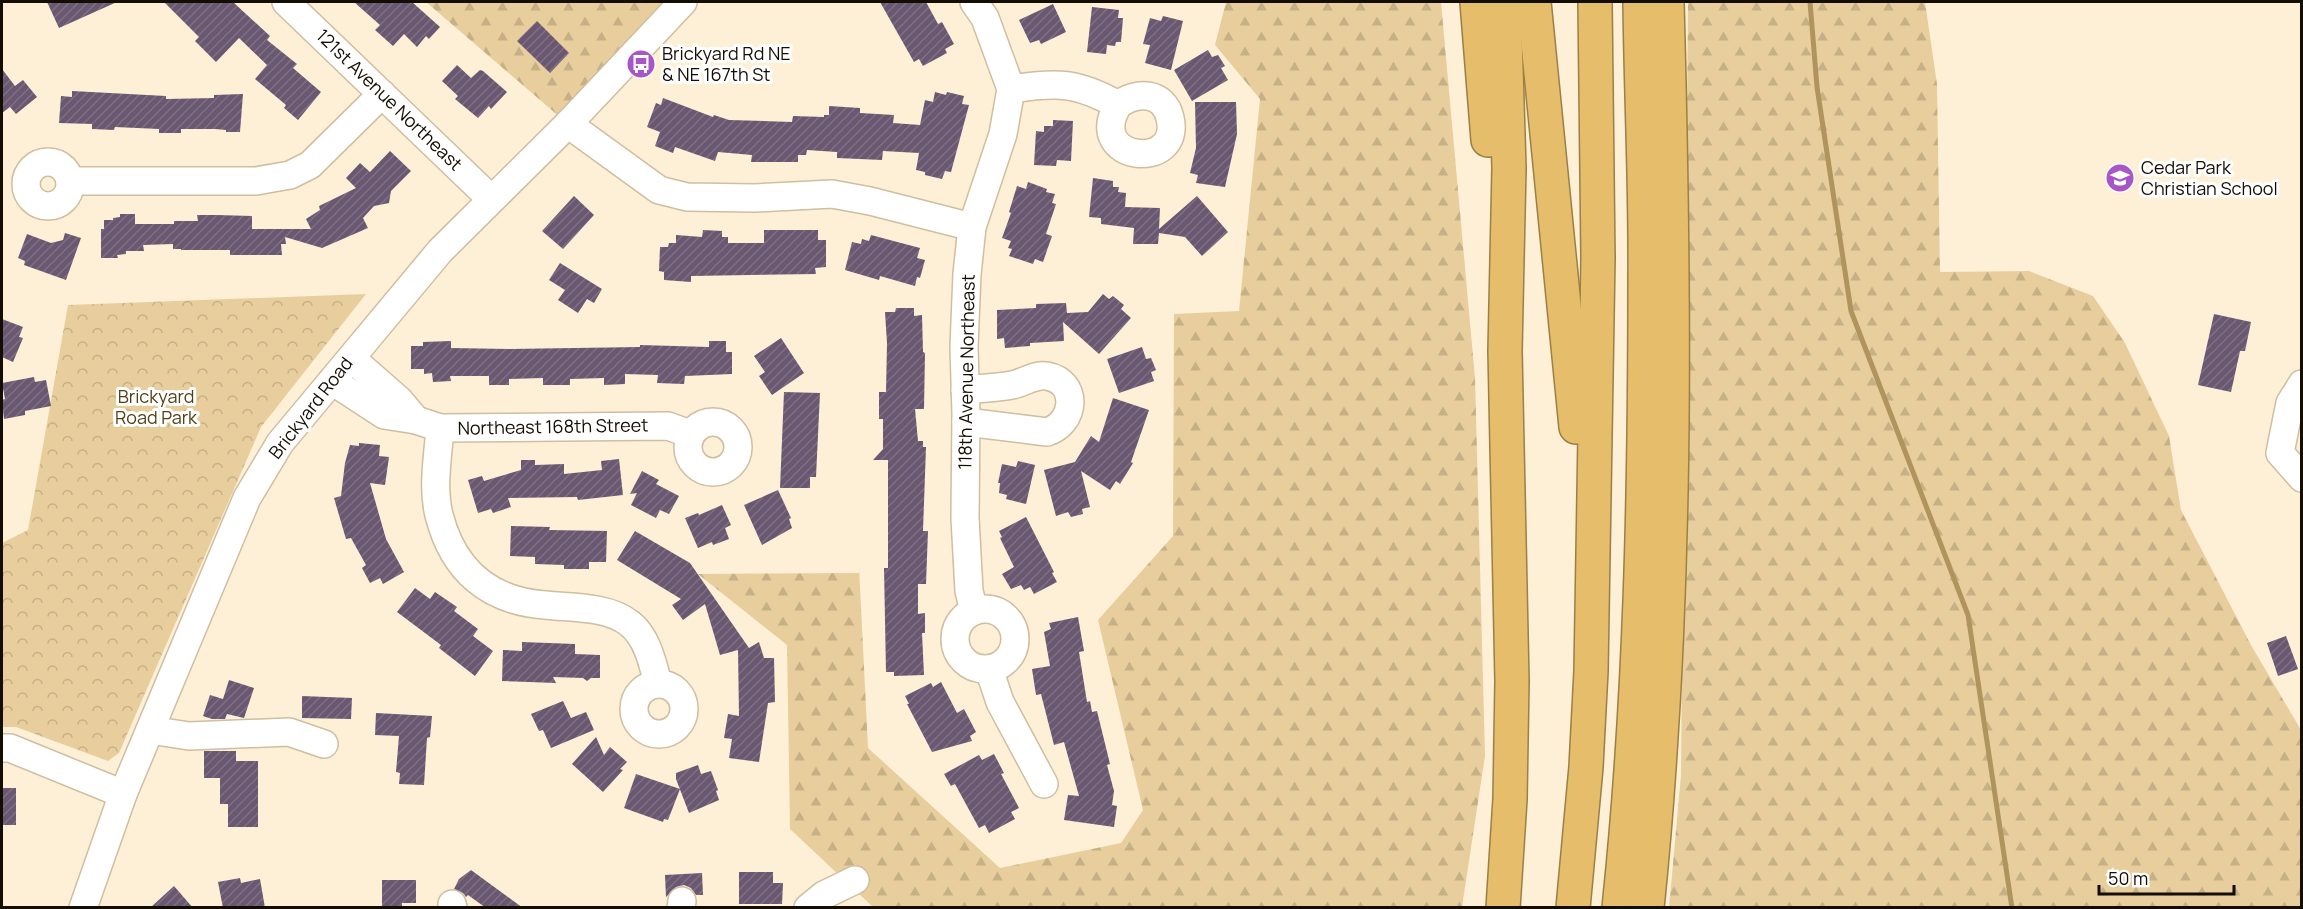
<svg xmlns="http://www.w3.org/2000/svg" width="2303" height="909" font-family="Manrope,sans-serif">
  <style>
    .forest { fill: url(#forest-firs) }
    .park { fill: url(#park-crowns) }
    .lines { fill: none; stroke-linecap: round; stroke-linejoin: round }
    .stream { stroke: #b0945e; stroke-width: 5 }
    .building { fill: url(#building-hatch) }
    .minor-casing { stroke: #cfbea0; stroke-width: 30 }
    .highway-casing { stroke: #9c7f46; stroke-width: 36 }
    .minor { stroke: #fff; stroke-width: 27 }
    .highway { stroke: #e6bd6a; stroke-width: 33 }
    .labels { text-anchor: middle; stroke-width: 6; stroke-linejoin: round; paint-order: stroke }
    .poi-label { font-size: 18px; fill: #130d04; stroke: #fff; text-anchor: start }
    .street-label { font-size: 18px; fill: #130d04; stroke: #fff }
    .park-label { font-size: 18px; fill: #533f14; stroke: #fff }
  </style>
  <defs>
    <pattern id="forest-firs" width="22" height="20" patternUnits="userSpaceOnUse" patternTransform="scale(1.5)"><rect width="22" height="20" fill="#e8ce9d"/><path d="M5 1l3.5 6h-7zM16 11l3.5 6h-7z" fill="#c6b086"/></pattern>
    <pattern id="park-crowns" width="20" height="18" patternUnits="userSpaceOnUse" patternTransform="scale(1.5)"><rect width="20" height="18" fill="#e8ce9d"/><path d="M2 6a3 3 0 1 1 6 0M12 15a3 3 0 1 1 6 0" fill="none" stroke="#c6b086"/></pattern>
    <pattern id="building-hatch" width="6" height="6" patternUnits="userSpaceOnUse" patternTransform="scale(1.5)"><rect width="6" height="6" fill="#6a5872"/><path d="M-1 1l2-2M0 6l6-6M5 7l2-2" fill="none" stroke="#7e7082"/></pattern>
  </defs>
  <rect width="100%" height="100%" fill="#fdf0d6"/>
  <g class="forest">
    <path d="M426 2H684L568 124Z"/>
    <path d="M1226 2H1441L1475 378 1485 756 1462 907H873L790 829 787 645 698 574 859 573V567L868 748 1000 868 1121 843 1143 810 1098 620 1173 536 1174 314 1239 311 1260 99 1215 45Z"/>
    <path d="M1688 2H1925L1937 84 1940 272 2029 271 2093 296 2125 343 2169 436 2181 510 2251 645 2301 730V907L1669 908 1681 775Z"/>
  </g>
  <path class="park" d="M366 294 261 427 119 753 108 761 16 727H2V543L28 530 68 305Z"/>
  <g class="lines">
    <path class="stream" d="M1810 2 1817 87 1851 311 1968 615 2012 908"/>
  </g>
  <g class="building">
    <path d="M47 2H117L59 28Z"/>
    <path d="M164 2H233L270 36 267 40 297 64 293 68 321 92 298 120 284 108 286 105 255 79 267 65 239 38 216 62 195 41 199 37Z"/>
    <path d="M354 2H412L440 27 429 39 426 36 417 47 404 34 393 46 375 30 380 25Z"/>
    <path d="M880 2H926L938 24 942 22 954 44 945 49 947 53 923 66 919 59 914 62Z"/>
    <path d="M1053 4 1066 32 1041 44 1039 40 1030 43 1019 20Z"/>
    <path d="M1092 7 1119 10 1118 18H1123L1121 42H1116L1115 46 1107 45 1106 54 1087 52Z"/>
    <path d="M1163 16 1183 21 1171 70 1145 63 1150 45 1143 44 1150 18 1161 21Z"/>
    <path d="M537 21 569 53 550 73 517 41Z"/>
    <path d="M1208 50 1212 57 1218 55 1225 66 1221 68 1228 80 1192 101 1174 70Z"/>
    <path d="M457 65 471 78 480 70 483 71 507 92 491 109 489 106 478 118 455 99 458 96 442 81Z"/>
    <path d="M2 69 15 86 23 80 37 97 16 114 10 107 2 113Z"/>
    <path d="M72 91 166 96V99L214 98V95L243 94 240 132H226V130L215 129H181V133H159V129L115 127 114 130 92 129V124L59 123 61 96 72 97Z"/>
    <path d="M935 92 946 95 947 92 964 96 962 104 969 105 951 172 945 171 942 179 925 175V172L916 170 919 153 883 151 882 160 837 158V152L807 150 806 155H798V162H751L752 155 718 152 715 161 675 147 673 153 655 146 660 132 647 127 656 103 661 105 663 98 713 117 714 115 729 120 792 122 793 116 824 117V115H829V106L860 108V113L894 115 893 123 920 125 925 100 933 102Z"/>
    <path d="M1195 102H1236L1237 134 1225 187 1196 183 1198 175 1190 173 1196 148Z"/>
    <path d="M1053 120 1073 121 1071 161 1057 160 1056 166 1034 165 1036 131 1044 132V126H1053Z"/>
    <path d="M390 151 411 171 391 191 389 203 374 206 363 218 368 228 322 248 285 237 286 244H281L282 255H230V250H181V249H173V244L143 245 144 251H126V254L117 255 118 258H101V229H104V220H113V218L120 217V214H135V224H174V221H198L197 215H217L252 216V229H311L306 219 320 210 319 206 356 188 346 178 360 163 370 172Z"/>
    <path d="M1093 178 1113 181V187H1119L1118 192 1126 193 1125 207 1160 208 1159 229 1197 196 1228 232 1202 256 1185 237 1159 233 1158 244H1133L1134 228 1101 224V218L1089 217Z"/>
    <path d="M1028 182 1047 189 1046 192 1055 194 1052 203 1056 204 1046 234 1052 236 1043 262 1035 259 1033 264 1009 256 1012 249 1008 248 1011 241 1002 238 1011 213 1009 212 1017 186 1026 189Z"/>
    <path d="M574 196 594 215 563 249 542 231Z"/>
    <path d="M703 230 722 231V237H728V243H764V230H818V240H826V267L815 268 816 274 691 276V282L664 280V272L659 271 660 247H668L669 243H676V235L702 237Z"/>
    <path d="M65 233 81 238 66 280 24 265 25 261 18 258 27 234 51 243 63 240Z"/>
    <path d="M871 235 920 248 917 258 925 260 920 278 917 277 915 286 880 276 879 280 845 270 852 242 861 244 862 239 869 241Z"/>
    <path d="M560 263 602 289 594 303 587 299 578 313 558 300 565 290 549 280Z"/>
    <path d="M1103 294 1109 299 1113 296 1124 305 1121 309 1131 318 1099 354 1063 322 1064 341 1030 343V346L1005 348 1004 338 997 339V310L1036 308V304L1066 303 1067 313 1088 312Z"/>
    <path d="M896 308H914V316L922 315 923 352 925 353 924 409H915L918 441H923V447H926L923 531H928L926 584H918V614L925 613V633H922L924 675 894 676V672H886L884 568H888V460H873L883 449V419H879V392H886L887 343 885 312H895Z"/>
    <path d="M2214 314 2251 322 2245 351H2240L2231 392 2198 385Z"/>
    <path d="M2 319 23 327 19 337 23 338 13 362 2 357Z"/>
    <path d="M781 338 804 373 772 395 759 376 765 372 754 356Z"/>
    <path d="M451 341V348L509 349 640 347V345L709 347V341H726V352H732V374L685 376 684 384 657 383 658 375 625 374V384L604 385V378L570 379V385H543V378L509 379V385H489V376H450L451 381 433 382 432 373 424 374V369H411V346H423V342Z"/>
    <path d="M1142 347 1146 359 1151 358 1156 370 1151 372 1154 381 1119 393 1107 359Z"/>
    <path d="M34 377 35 382 46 380 51 406 25 411V415L4 419 2 400 5 399 2 383Z"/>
    <path d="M784 392 820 393 816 477H810V488H780Z"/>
    <path d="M1113 398 1149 410 1131 462 1133 463 1120 484 1116 481 1110 490 1081 471 1090 507 1082 509 1083 514 1071 517 1068 512 1056 516 1044 470 1075 462 1091 436 1099 442Z"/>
    <path d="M359 443 380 445 379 456 389 457 385 485 370 483 386 539 404 572 383 584 380 578 370 583 362 568 366 565 351 538 346 539 334 498 341 496 345 463 350 445 359 446Z"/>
    <path d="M619 459 623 495 578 500 577 497 508 498 511 507 493 513 491 509 478 513 468 480 482 476 484 481 521 470V460H535V465L564 464V474L602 470 601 461Z"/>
    <path d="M1018 461 1035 465 1026 504 1006 499 1007 495 999 493 1000 483H998L1002 464 1016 467Z"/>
    <path d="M642 471 659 480 656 484 679 496 669 514 660 510 656 518 631 505 637 493 630 494Z"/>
    <path d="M778 490 791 518 789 519 792 528 762 545 744 505Z"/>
    <path d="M722 505 731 525 725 528 729 539 713 545 712 542 698 548 685 518 698 513 699 515Z"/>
    <path d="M1026 517 1054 572 1052 573 1057 582 1034 594 1030 587 1024 590 1021 585 1011 589 1002 574 1014 567 1000 538 1002 537 999 531Z"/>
    <path d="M511 526 550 527 549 530 607 531 606 562H589V569H564V565L535 564V557L510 556Z"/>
    <path d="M635 531 690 563 749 648 759 642 764 658H774L775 702 768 703 759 762 729 758 732 739 724 738 728 714 739 716 738 650 720 655 705 604 683 620 672 605 681 599 617 560Z"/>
    <path d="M415 588 430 599 435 592 457 607 454 611 478 629 473 636 493 651 475 676 439 648 441 645 397 612Z"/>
    <path d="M1078 617 1084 651 1079 652 1087 702 1090 701 1092 712 1097 711 1110 764 1107 765 1114 791 1112 805 1117 806 1114 827 1064 820 1068 795 1079 796 1064 742 1054 745 1041 694 1036 695 1032 669 1050 666 1044 632 1051 629 1049 623Z"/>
    <path d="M2286 636 2298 669 2278 676 2267 643Z"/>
    <path d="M522 642 575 644V654L600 655V678H591L587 681 583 678 553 677 556 683 502 681 503 650 522 651Z"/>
    <path d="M229 680 254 688 244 718 227 714 225 719H212L203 716 210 695 223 699Z"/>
    <path d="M941 682 957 713 964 709 976 732 970 736 972 741 932 752 907 704H909L905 696 931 683 933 687Z"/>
    <path d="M302 696 352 698 351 719 302 718Z"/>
    <path d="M563 701 571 718 586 712 594 730 551 748 543 730 539 731 531 714Z"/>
    <path d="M376 713 432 716 430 737 427 738 424 785 399 784 400 773 396 772 399 736 375 735Z"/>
    <path d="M596 737 604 755 610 747 627 762 620 769 623 770 603 792 572 764Z"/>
    <path d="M204 751H236V761H258V827H228V804H220V778H204Z"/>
    <path d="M994 754 1004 773 1001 774 1019 808 1011 812 1015 819 989 833 985 825 979 828 955 784 951 786 944 774 979 755 982 760Z"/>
    <path d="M698 765 701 774 711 771 718 790 716 791 719 800 689 813 676 779V773Z"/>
    <path d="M636 774 680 789 668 820 664 819 663 822 624 808Z"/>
    <rect x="2" y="788" width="14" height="37"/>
    <path d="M471 870 523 908H486L468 895 466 897 463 893 454 889 459 879Z"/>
    <path d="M739 872H773V883H783L782 904H739Z"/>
    <path d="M702 873 703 895H696L691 888 684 885 676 887 666 897 665 875Z"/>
    <path d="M240 878 241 883 260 879 265 908H223L218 882Z"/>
    <path d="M382 880H416V903H402V908H382Z"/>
    <path d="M174 886 193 908H150Z"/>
  </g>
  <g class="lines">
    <g class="minor-casing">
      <g id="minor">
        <path d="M286 2 491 199"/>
        <path d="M1011 89C1057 82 1077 82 1118 105 1084 162 1183 172 1170 118 1164 91 1136 91 1118 105"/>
        <path d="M568 124 659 190 687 197 755 198 832 194 870 201 972 227"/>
        <circle cx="48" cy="184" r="22"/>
        <path d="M70 181H256L290 175 310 165 382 94"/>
        <path d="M332 381 384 415 416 420 399 400 351 358"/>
        <path d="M2302 384 2290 403 2280 453 2302 478"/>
        <path d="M965 390C980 388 997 388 1012 385 1024 383 1034 374 1047 376 1079 382 1076 423 1047 432L966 422"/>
        <path d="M416 420 440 428 668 426 690 434"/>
        <circle cx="713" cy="447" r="25"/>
        <path d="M440 428C438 456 432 487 439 515 453 570 488 601 545 605 572 608 607 606 629 623 647 636 653 664 658 684"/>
        <circle cx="985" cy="639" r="30"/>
        <path d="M974 611 969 591 965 518 966 414 964 347 967 274 972 227 1003 134 1011 89 985 18 974 2"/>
        <path d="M989 669 1000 702 1044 784"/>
        <circle cx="659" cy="709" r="25"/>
        <path d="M150 730 189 736 289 732 324 744"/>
        <path d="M2 748H10L123 794"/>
        <path d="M452 904 453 908"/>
        <path d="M83 908 123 794 247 498 280 443 440 251 568 124 683 2"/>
        <path d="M681 908 682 901"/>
        <path d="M808 908 824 895 855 880"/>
      </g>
    </g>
    <g class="highway-casing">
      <g id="highway">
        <path d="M1477 2 1488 140"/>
        <path d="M1534 2 1576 427"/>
        <path d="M1503 908 1510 799 1512 681 1505 351 1509 168 1504 2"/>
        <path d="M1573 908 1586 767 1591 671 1598 258 1595 2"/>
        <path d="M1619 908C1641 699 1645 489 1645 279 1646 187 1641 94 1640 2"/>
        <path d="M1647 908C1678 607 1675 303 1667 2"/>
      </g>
    </g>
    <use href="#minor" class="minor"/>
    <use href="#highway" class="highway"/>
  </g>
  <defs>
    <g id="bus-disc" transform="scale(1.5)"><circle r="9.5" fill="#a856c6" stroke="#fff"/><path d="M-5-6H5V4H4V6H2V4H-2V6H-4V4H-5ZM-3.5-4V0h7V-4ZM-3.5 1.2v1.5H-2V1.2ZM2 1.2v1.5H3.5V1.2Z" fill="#fff"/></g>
    <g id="school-disc" transform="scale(1.5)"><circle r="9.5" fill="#a856c6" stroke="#fff"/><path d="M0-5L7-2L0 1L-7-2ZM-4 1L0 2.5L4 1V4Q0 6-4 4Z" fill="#fff"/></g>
  </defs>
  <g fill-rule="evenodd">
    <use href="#bus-disc" x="641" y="64"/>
    <use href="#school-disc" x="2120" y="178"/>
  </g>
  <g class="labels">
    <g class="poi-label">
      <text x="662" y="60">Brickyard Rd NE<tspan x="662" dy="21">&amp; NE 167th St</tspan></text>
      <text x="2141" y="174">Cedar Park<tspan x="2141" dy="21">Christian School</tspan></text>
    </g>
    <g class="street-label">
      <text transform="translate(389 100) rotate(44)" y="6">121st Avenue Northeast</text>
      <text transform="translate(967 372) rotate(-89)" y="6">118th Avenue Northeast</text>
      <text transform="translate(311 408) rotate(-52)" y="6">Brickyard Road</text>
      <text transform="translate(553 427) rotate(-1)" y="6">Northeast 168th Street</text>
    </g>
    <g class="park-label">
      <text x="156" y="403">Brickyard<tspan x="156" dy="21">Road Park</tspan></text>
    </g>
  </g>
  <rect width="2303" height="909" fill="none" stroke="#130d04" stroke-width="6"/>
  <path d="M2099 885v9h135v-9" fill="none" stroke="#130d04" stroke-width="3"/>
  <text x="2108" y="885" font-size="18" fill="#130d04" stroke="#ffffff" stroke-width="4.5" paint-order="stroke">50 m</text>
</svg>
